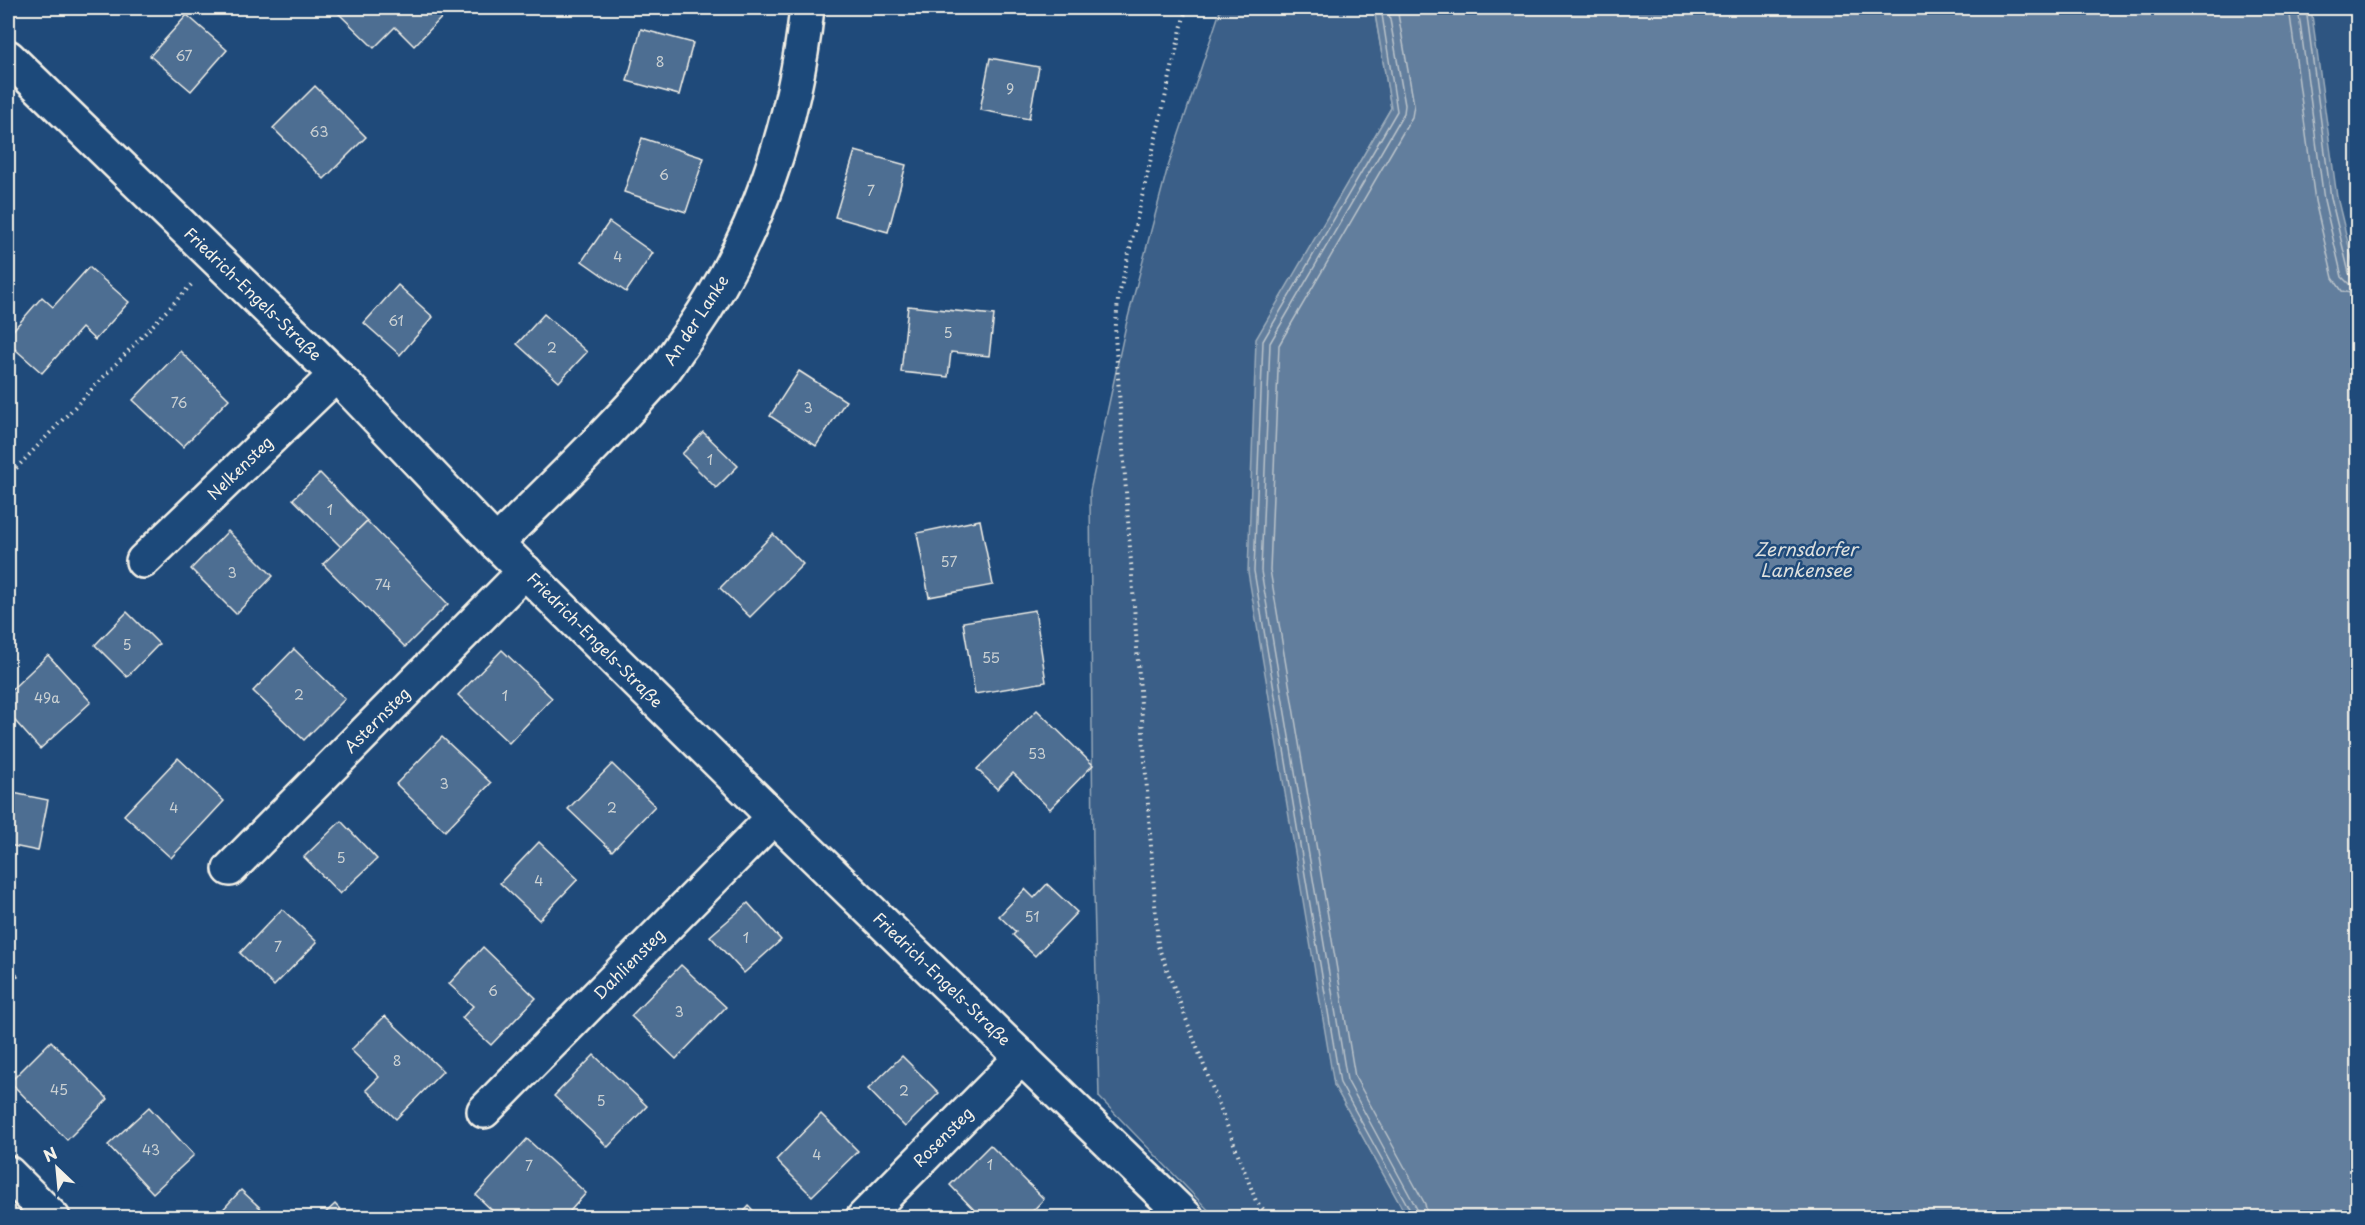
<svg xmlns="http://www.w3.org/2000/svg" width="2365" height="1225" font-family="'Playpen Sans',sans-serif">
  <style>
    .built { fill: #2d5581 }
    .green { fill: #3a5f88; stroke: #97a8b8; stroke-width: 1.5 }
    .water { fill: #627e9d; stroke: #9cacbb; stroke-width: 1.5 }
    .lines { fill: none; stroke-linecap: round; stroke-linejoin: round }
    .shore { stroke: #bac3ca; stroke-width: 1.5 }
    .building { fill: #4d6e92; stroke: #f4f1e8; stroke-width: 1.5 }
    .street-casing { stroke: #f4f1e8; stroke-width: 38 }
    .path { stroke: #f4f1e8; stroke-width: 4; stroke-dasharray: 1.5 4.5; stroke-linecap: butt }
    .street { stroke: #1f4a7a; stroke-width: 33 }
    .labels { text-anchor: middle; stroke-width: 5; stroke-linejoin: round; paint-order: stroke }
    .number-label { font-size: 14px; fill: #cad0d2 }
    .street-label { font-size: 16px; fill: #f4f1e8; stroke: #1f4a7a }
    .water-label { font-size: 18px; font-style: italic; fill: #dee0dd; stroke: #1f4a7a }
  </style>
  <rect width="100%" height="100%" fill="#1f4a7a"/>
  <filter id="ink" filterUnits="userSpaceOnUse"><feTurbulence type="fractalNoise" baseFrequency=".0167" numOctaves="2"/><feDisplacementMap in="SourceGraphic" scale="12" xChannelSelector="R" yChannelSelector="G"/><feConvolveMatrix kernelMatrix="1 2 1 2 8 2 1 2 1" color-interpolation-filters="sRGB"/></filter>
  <g filter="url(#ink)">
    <path class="built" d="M2311 8H2357V284L2337 197Z"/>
    <path class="green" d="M1221 8H1374L1391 108 1257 339 1334 1085 1407 1217H1215L1099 1097 1093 853 1090 491 1126 325 1167 170Z"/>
    <path class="water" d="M1374 8H2311L2337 197 2358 284 2357 1217H1407L1334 1085 1248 572 1256 339 1391 108Z"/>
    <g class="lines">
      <g class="shore">
        <path d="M1381 8 1397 111 1263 341 1254 571 1340 1083 1411 1212 1412 1218"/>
        <path d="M1388 8 1405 105 1404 113 1270 343 1261 571 1347 1080 1417 1209 1419 1218"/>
        <path d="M1397 8 1414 105 1412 117 1279 345 1270 570 1355 1077 1425 1204 1428 1218"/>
        <path d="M2289 8 2315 201 2333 278 2342 291 2358 295"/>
        <path d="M2298 8 2324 200 2342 277 2349 284 2358 286"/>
        <path d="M2306 8 2331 198 2349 273 2352 278 2358 279"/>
      </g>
    </g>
    <g class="building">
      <path d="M337 8H447L449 10 414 46 395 27 374 48 335 10Z"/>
      <path d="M187 15 227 50 191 91 150 56Z"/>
      <path d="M641 29 693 43 679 95 627 81Z"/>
      <path d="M990 58 1039 67 1029 119 980 110Z"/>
      <path d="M315 86 366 137 324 179 273 128Z"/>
      <path d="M642 138 704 158 686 212 624 192Z"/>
      <path d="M855 151 906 165 888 232 835 217Z"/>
      <path d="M609 222 653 253 626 292 582 261Z"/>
      <path d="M89 267 129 302 95 340 82 328 42 373 8 343V336L42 297 53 307Z"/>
      <path d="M398 285 433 317 400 355 364 323Z"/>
      <path d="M908 306 994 315 989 356 951 352 948 377 901 372Z"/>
      <path d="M544 314 587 352 559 382 517 344Z"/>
      <path d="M180 351 229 399 183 447 133 400Z"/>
      <path d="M799 371 846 401 816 446 770 416Z"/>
      <path d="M703 432 738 466 716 488 682 454Z"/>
      <path d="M320 473 367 521 341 547 293 499Z"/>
      <path d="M980 520 993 585 929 597 917 533Z"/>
      <path d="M367 521 448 604 405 647 323 564Z"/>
      <path d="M228 531 273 576 236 614 191 569Z"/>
      <path d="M773 534 803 564 750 617 720 588Z"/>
      <path d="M1035 610 1046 682 975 694 963 622Z"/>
      <path d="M127 612 159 644 127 677 95 645Z"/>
      <path d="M294 649 345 699 304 740 253 691Z"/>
      <path d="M502 650 552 698 509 743 458 695Z"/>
      <path d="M48 655 91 702 40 749 8 713V693Z"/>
      <path d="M1037 710 1093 765 1050 809 1013 773 997 789 977 769Z"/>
      <path d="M442 737 491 783 445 831 396 784Z"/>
      <path d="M178 758 224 801 171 858 124 815Z"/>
      <path d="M612 764 655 806 612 851 568 809Z"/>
      <path d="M8 792 48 800 38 851 8 845Z"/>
      <path d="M341 821 377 859 340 894 304 857Z"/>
      <path d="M539 842 578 879 539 920 500 883Z"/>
      <path d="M1047 884 1077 912 1035 956 1013 935 1016 932 999 916 1025 889 1034 898Z"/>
      <path d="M748 903 781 940 744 973 710 936Z"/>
      <path d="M282 909 317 942 274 986 240 953Z"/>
      <path d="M483 947 536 998 491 1045 462 1018 473 1006 449 984Z"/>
      <path d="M8 956 18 977 8 982Z"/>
      <path d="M681 965 726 1007 676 1059 631 1016Z"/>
      <path d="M385 1016 443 1071 396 1119 366 1090 379 1077 351 1050Z"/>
      <path d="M51 1041 108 1099 67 1140 10 1082Z"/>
      <path d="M594 1055 647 1106 608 1147 554 1096Z"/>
      <path d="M902 1056 939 1093 905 1127 868 1089Z"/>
      <path d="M149 1107 194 1155 153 1193 108 1145Z"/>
      <path d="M821 1114 858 1151 812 1196 776 1160Z"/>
      <path d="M527 1139 586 1193 564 1218H539L530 1209 522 1218H500L476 1195Z"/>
      <path d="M990 1145 1044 1199 1026 1218H982L950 1185Z"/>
      <path d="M241 1190 271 1218H215Z"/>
      <path d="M335 1204 348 1218H320Z"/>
      <path d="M749 1206 760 1218H738Z"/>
      <path d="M931 1209 939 1218H922Z"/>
    </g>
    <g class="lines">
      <g class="street-casing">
        <g id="street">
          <path d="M8 57 336 375 496 543 774 817 1187 1218"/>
          <path d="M496 543C552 488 613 429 664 370 673 358 681 345 690 333 757 237 795 123 807 8"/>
          <path d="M143 561 336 375"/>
          <path d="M230 869 525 571"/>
          <path d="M484 1111 774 817"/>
          <path d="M8 1173 53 1218"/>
          <path d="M863 1218 1022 1057"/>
        </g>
      </g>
      <g class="path">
        <path d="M1186 8 1118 300 1115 335 1158 946 1256 1201 1271 1218"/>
        <path d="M8 477 193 283"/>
      </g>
      <use href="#street" class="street"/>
    </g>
  </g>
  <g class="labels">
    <g class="number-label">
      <text x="184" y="61">67</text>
      <text x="660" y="67">8</text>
      <text x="1010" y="94">9</text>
      <text x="319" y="137">63</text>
      <text x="664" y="180">6</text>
      <text x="871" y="196">7</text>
      <text x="618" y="262">4</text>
      <text x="396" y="326">61</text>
      <text x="948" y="338">5</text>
      <text x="552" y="353">2</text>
      <text x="179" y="408">76</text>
      <text x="808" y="413">3</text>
      <text x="710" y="465">1</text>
      <text x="330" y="515">1</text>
      <text x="949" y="567">57</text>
      <text x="232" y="578">3</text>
      <text x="383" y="590">74</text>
      <text x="127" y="650">5</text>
      <text x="991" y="663">55</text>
      <text x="299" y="700">2</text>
      <text x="505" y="701">1</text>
      <text x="47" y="703">49a</text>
      <text x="1037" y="759">53</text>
      <text x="444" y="789">3</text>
      <text x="174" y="813">4</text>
      <text x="612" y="813">2</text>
      <text x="341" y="863">5</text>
      <text x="539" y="886">4</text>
      <text x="1032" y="922">51</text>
      <text x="746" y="943">1</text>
      <text x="278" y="952">7</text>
      <text x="493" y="996">6</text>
      <text x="679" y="1017">3</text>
      <text x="397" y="1066">8</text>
      <text x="59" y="1095">45</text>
      <text x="904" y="1096">2</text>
      <text x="601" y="1106">5</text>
      <text x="151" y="1155">43</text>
      <text x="817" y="1160">4</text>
      <text x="990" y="1170">1</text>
      <text x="529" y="1171">7</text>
    </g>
    <g class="street-label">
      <text transform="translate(253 294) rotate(44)" y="6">Friedrich-Engels-Straße</text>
      <text transform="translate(696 320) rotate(-57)" y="6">An der Lanke</text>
      <text transform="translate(240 468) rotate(-44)" y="6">Nelkensteg</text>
      <text transform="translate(595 640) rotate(45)" y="6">Friedrich-Engels-Straße</text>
      <text transform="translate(377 720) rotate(-45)" y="6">Asternsteg</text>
      <text transform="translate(629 964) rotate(-45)" y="6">Dahliensteg</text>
      <text transform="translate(942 979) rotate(44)" y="6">Friedrich-Engels-Straße</text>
      <text transform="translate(943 1137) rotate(-45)" y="6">Rosensteg</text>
    </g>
    <g class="water-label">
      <text x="1806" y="556">Zernsdorfer<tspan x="1806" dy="21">Lankensee</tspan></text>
    </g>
  </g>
  <rect width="2365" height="1225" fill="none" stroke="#1f4a7a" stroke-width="30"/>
  <rect x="15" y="15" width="2335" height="1195" fill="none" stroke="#f4f1e8" stroke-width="2" filter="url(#ink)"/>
  <g transform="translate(57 1168) rotate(334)" stroke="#1f4a7a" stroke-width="4.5" paint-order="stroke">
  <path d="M0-4.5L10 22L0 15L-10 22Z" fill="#f4f1e8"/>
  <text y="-9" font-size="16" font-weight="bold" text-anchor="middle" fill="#f4f1e8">N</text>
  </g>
</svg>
